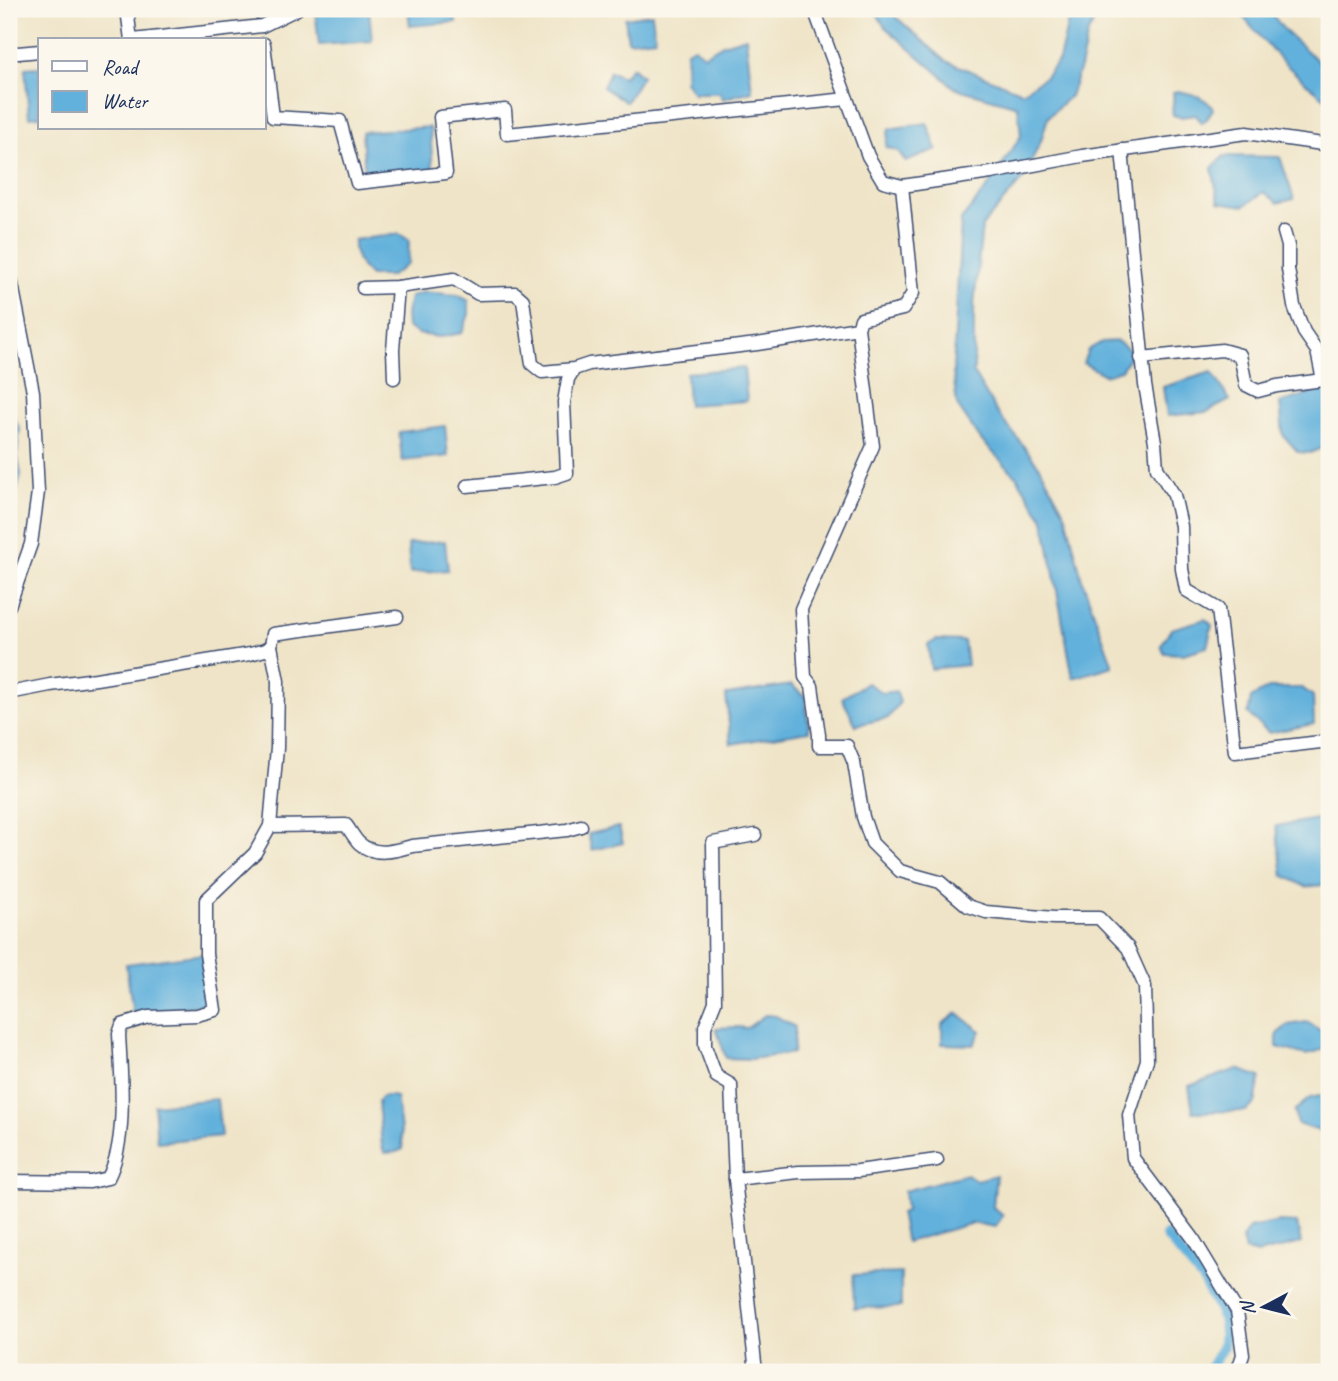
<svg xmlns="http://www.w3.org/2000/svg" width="1338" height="1381" font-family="Caveat,sans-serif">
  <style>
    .water { fill: #62b1dc; stroke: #3e709d; stroke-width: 2 }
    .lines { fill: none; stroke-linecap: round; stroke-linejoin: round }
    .canal { stroke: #62b1dc; stroke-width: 10 }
    .minor-casing { stroke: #3b4a6e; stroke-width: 15 }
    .minor { stroke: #fff; stroke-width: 12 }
  </style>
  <rect width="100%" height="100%" fill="#fbf7ec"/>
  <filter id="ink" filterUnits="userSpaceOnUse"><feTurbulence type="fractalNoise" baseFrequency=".0143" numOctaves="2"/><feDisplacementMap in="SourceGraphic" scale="14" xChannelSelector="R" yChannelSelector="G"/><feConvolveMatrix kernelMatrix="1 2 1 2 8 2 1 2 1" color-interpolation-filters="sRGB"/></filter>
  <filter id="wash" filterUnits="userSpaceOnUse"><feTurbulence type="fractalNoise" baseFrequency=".00686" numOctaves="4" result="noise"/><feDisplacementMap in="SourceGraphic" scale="28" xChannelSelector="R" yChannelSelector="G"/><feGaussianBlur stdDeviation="1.57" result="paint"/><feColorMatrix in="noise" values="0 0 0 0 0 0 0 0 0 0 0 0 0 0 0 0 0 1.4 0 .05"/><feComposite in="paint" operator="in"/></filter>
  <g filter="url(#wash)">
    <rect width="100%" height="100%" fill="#efe4c7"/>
    <g class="water">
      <path d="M315 9H369L372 41 319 45Z"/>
      <path d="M408 9H455L456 22 410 26Z"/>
      <path d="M874 9H890L897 18 946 61 1022 92 1045 77 1059 60 1071 9H1101L1088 33 1080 68 1070 96 1048 117 1041 141 1023 179 982 226 974 305V374L996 411 1040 467 1066 515 1082 579 1113 666 1073 678 1044 520 1017 477 981 440 957 405 953 371 961 220 987 188 1021 136 1018 106 955 88 885 27Z"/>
      <path d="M1237 9H1268L1285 31 1329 71V101C1293 75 1264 44 1237 9Z"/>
      <path d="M652 14 655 38 628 41 625 18Z"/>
      <path d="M746 37 752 91 722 99 720 93H693L685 81 687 51 694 47 704 55 723 44Z"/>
      <path d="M40 67V116L29 117 25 68Z"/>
      <path d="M632 67 642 76 626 102 603 87 610 71 623 77Z"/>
      <path d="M1178 91C1192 94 1206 96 1213 109L1206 120 1202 123 1196 115 1180 117 1173 115C1171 107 1175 100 1173 92Z"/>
      <path d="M927 123 937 149 906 162 898 151 886 147 889 129Z"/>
      <path d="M430 127 433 171 365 176 362 132Z"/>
      <path d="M1224 156 1280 157 1294 199 1278 203 1264 192 1244 206 1219 202 1212 168Z"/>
      <path d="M399 234 409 240 408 264 391 276H370C359 265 353 256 354 240Z"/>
      <path d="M423 292 458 295 469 301V314L462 333 439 337 418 334 407 327 406 314 410 297Z"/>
      <path d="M1117 341 1132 352 1121 370 1105 375 1083 363 1088 350 1102 342Z"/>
      <path d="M744 368 747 401 688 405 686 373Z"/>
      <path d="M1212 372 1230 400 1207 412 1167 416 1163 387Z"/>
      <path d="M1328 388 1329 391V445L1310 453 1298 452 1283 435 1280 403Z"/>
      <path d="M9 409 20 429 17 454 21 475 15 498 9 514Z"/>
      <path d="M445 426 448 456 402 461 399 432Z"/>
      <path d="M445 541 448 570 410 573 408 544Z"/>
      <path d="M1205 619 1212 625 1207 647 1183 654 1164 653 1161 645 1171 629Z"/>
      <path d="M936 640 964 641 967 665 931 669 928 645Z"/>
      <path d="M867 683 883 693 896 691 900 702 888 718 856 725 842 698Z"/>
      <path d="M791 685 805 696 809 731 731 744 726 695Z"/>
      <path d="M1269 688H1302L1313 696 1314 724 1269 733 1248 714 1251 698Z"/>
      <path d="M1329 817V884L1306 887 1283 875 1276 826Z"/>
      <path d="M619 827 623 843 592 850 588 834Z"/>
      <path d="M203 954 210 1004 133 1014 126 964Z"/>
      <path d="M957 1013 981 1031 974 1045 942 1044V1024Z"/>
      <path d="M765 1015 776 1016 795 1027 793 1053 751 1059 726 1058 716 1028 737 1027 747 1028Z"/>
      <path d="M1307 1022 1323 1032 1324 1049 1306 1055 1277 1047V1034L1288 1025Z"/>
      <path d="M1237 1069 1260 1077 1255 1104 1245 1111 1193 1112 1189 1086Z"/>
      <path d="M1329 1094V1134L1297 1124 1294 1111 1310 1098Z"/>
      <path d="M382 1096H391L396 1097 400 1123 403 1149 396 1152 385 1153 382 1147 378 1101Z"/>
      <path d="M217 1099 221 1136 157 1142 154 1105Z"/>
      <path d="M967 1174 976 1180 996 1175 993 1207 1003 1216 995 1227 973 1223 906 1242 900 1213 906 1211 904 1191Z"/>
      <path d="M1280 1222 1297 1223 1301 1243 1258 1254 1245 1251 1242 1239 1249 1228Z"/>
      <path d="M901 1273V1307L854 1308 853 1275Z"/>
    </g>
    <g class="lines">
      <path class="canal" d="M1166 1236 1202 1279 1224 1320 1223 1346 1211 1367 1205 1372"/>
    </g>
  </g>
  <g filter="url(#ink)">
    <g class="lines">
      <g class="minor-casing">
        <g id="minor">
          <path d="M127 9 131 40"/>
          <path d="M814 9 868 156 883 181 902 186 991 173 1082 156 1246 133 1329 145"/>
          <path d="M133 40 262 26 297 9"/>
          <path d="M264 44 273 117 340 121 357 183 446 173 440 117 505 110 507 134 847 99"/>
          <path d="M9 51 18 53 40 51"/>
          <path d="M1122 150 1145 385 1155 442 1157 468 1174 495 1181 526 1182 569 1186 590 1218 609 1235 752 1329 741"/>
          <path d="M9 276 11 279 33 392 38 492 31 544 9 606"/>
          <path d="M363 288 398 287 454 279 478 294 515 293 523 300 532 364 542 372 574 369 589 364 757 344 858 328 861 319 903 309 913 293 902 186"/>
          <path d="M858 328 873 446 801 609 805 677 812 686 819 735V746H847L854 763 863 817 872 843 900 871 940 882 968 906 986 912 1054 918H1099L1128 948 1145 986 1147 1060 1129 1115 1133 1158 1193 1238 1237 1311 1243 1355 1237 1372"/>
          <path d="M1141 358 1222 350 1240 355 1246 385 1258 391 1277 386 1323 380 1317 351 1304 332 1294 306 1288 269V246L1284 232"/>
          <path d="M394 378 393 350 398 287"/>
          <path d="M467 486 555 477 567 473 564 402 568 379 574 369"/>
          <path d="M9 693 50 685 96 679 250 654 265 650 271 646 273 634 397 617"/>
          <path d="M270 826 346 825C350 830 354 838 359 843 374 857 395 851 412 846L567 830 581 826"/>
          <path d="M755 835 713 843 715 1002 705 1027V1046L716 1076 731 1085 735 1179 756 1372"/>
          <path d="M735 1179 799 1172 858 1171 937 1160"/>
          <path d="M9 1181 90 1182 108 1178C128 1139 121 1077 119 1034L122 1025 148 1017 197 1015 215 1010 206 954V900L255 853 270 826 277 748 278 681 271 646"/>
        </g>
      </g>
      <use href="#minor" class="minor"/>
    </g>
  </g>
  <rect width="1338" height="1381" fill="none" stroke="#fbf7ec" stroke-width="35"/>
  <rect x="38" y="38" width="228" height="91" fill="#fbf7ec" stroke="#a1a7b3" stroke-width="2"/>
  <rect x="52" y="61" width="35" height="10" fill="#ffffff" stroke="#a1a7b3" stroke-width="2"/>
  <text x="102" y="74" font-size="21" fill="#1b2f5e">Road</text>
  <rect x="52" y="91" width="35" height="21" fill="#62b1dc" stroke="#a1a7b3" stroke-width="2"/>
  <text x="102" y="108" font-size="21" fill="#1b2f5e">Water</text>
  <g transform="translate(1264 1307) rotate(263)" stroke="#fbf7ec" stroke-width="5" paint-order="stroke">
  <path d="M0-5L12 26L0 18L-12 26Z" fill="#1b2f5e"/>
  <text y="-10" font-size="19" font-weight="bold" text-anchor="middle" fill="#1b2f5e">N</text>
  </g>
</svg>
